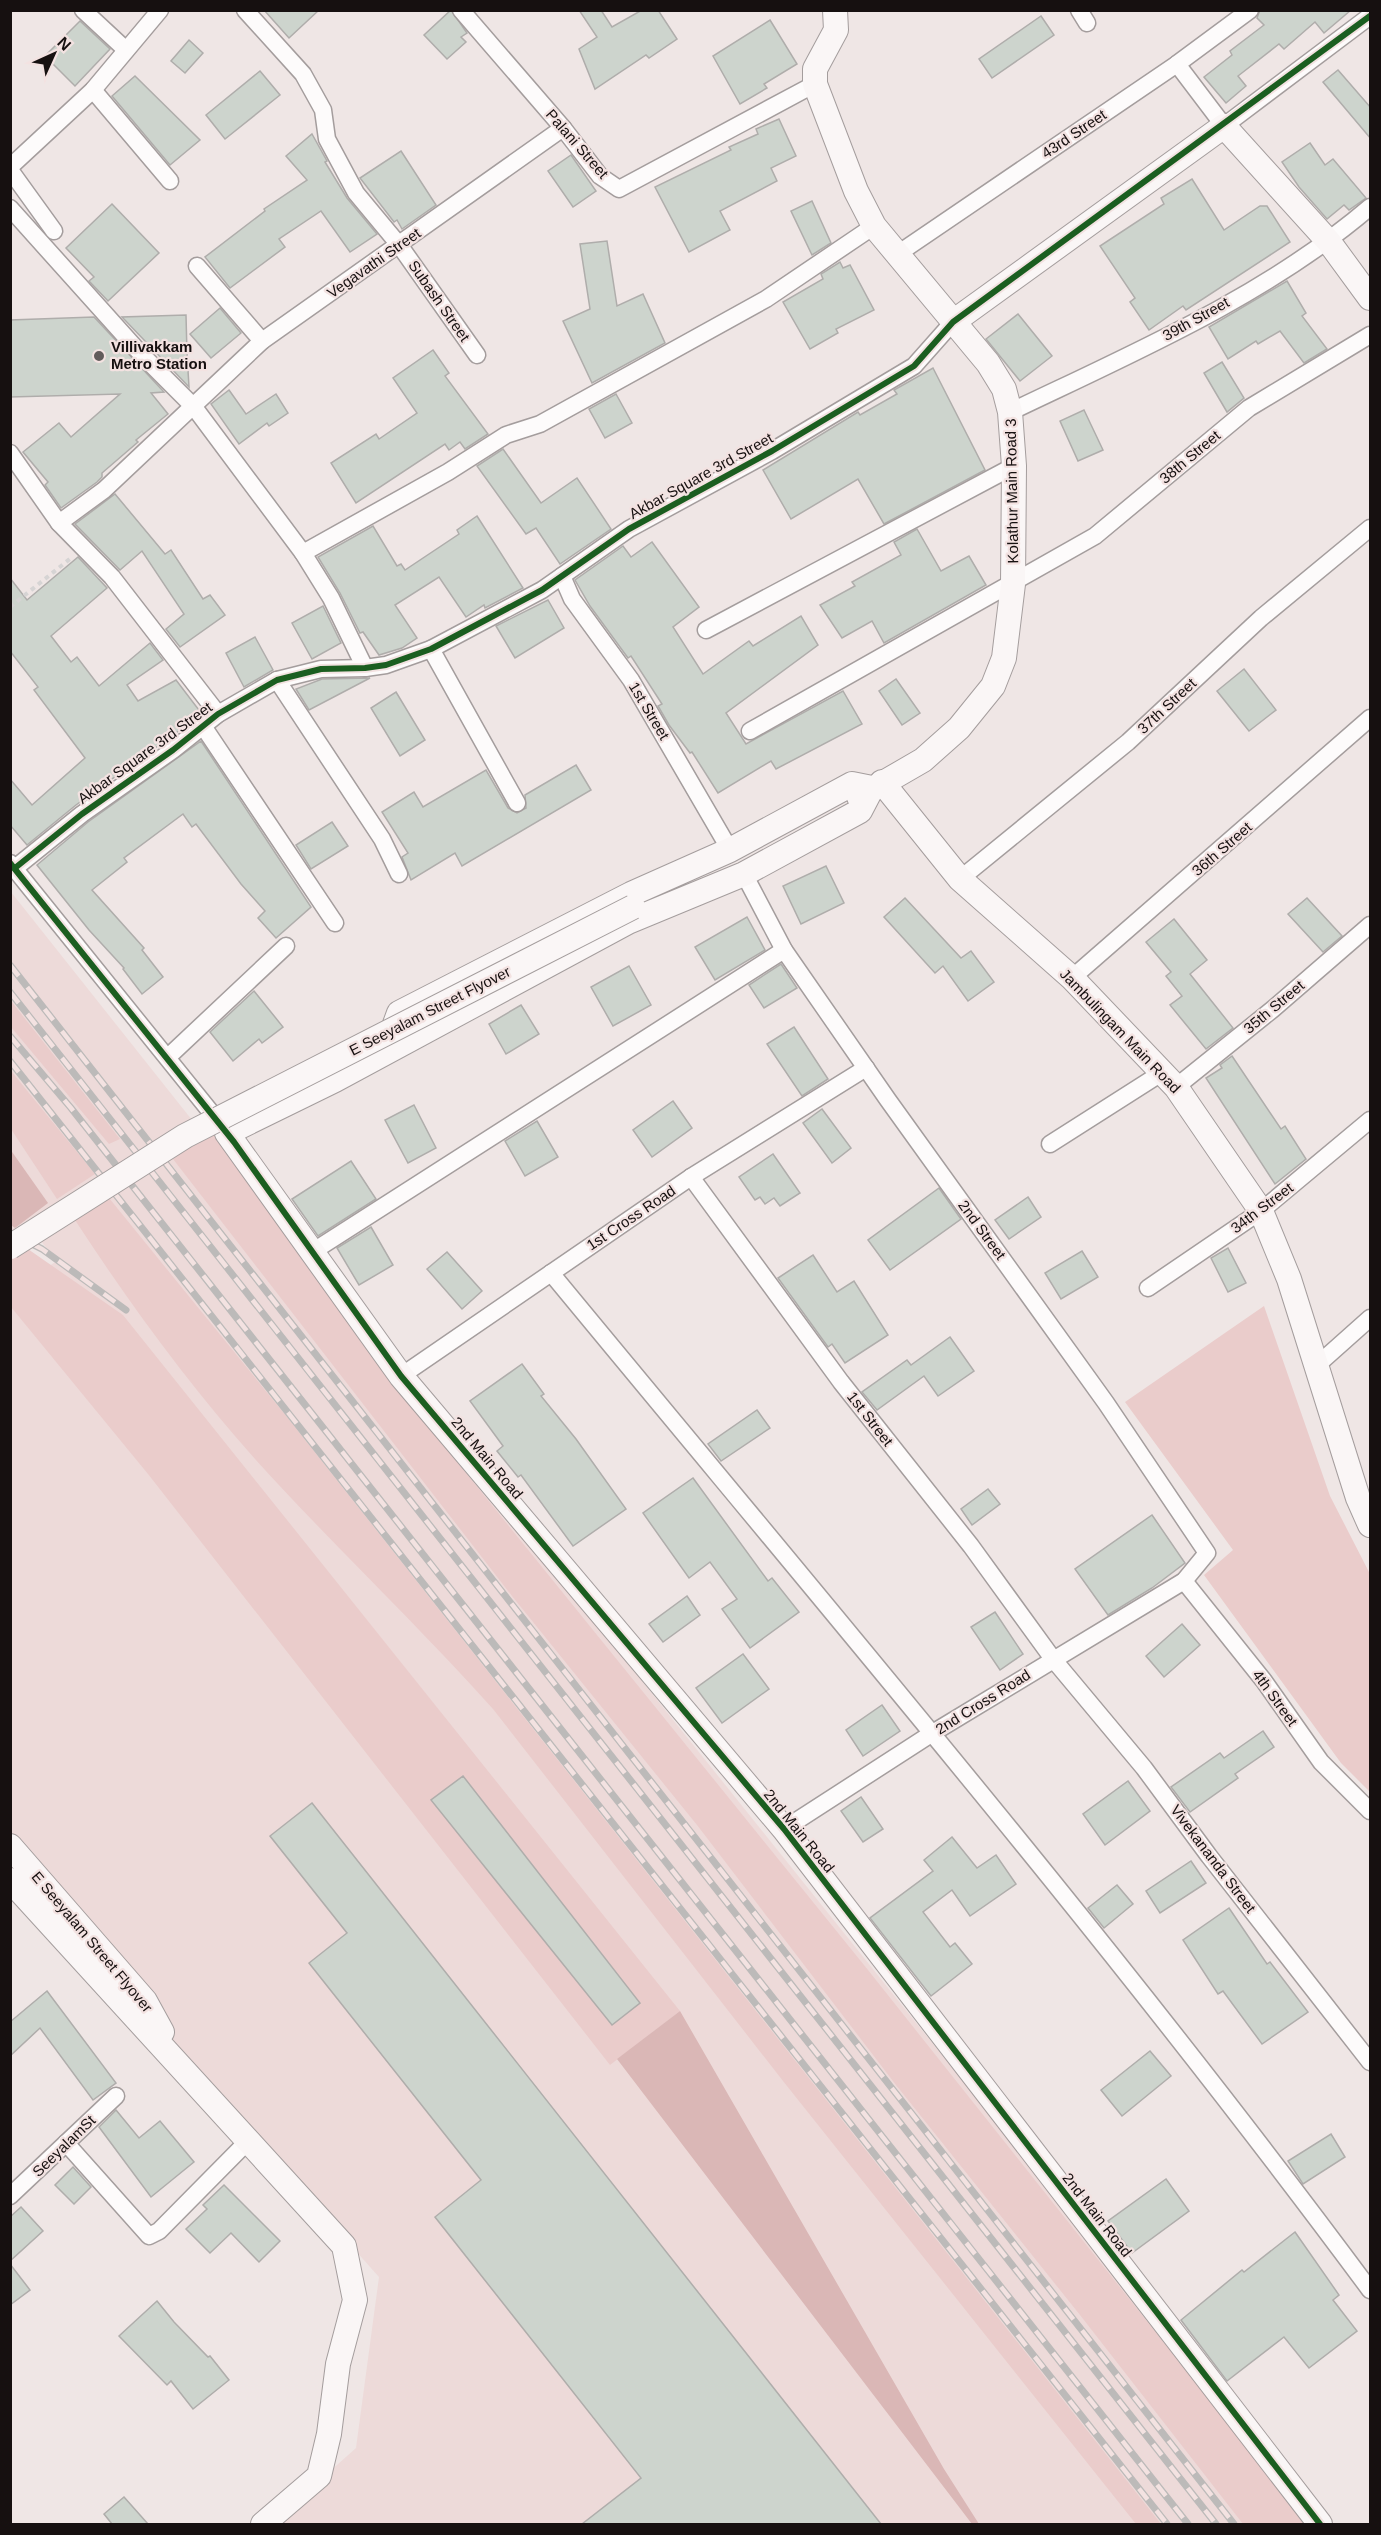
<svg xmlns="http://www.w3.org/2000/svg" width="1381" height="2535" font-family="Helvetica,sans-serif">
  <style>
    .built { fill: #eddad9 }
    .green { fill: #eacccb }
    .forest { fill: #dab7b6 }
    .building { fill: #cdd4cd; stroke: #afadab; stroke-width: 1.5 }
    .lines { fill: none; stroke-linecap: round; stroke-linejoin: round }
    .street-casing { stroke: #a49d9d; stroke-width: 19 }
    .secondary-casing { stroke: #a49d9d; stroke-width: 26 }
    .path { stroke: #d6d4d4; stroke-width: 4; stroke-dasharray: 4.5 4.5; stroke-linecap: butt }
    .street { stroke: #fdfbfb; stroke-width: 16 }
    .secondary { stroke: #faf6f6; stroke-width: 24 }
    .rail-casing { stroke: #bcbab9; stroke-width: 7 }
    .rail { stroke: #f3e2e1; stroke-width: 4.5; stroke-dasharray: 14; stroke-linecap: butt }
    .secondary-bridge-casing { stroke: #a49d9d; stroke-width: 26; stroke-linecap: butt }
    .secondary-bridge { stroke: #faf6f6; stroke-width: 24 }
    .cycleway-casing { stroke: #f3e2e1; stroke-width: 10 }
    .cycleway { stroke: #1b5e20; stroke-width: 6 }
    .poi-dot { fill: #625b5b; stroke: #f3e2e1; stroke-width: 2 }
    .labels { text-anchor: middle; stroke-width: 4.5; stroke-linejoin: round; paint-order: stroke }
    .street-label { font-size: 15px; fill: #161010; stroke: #f3e2e1 }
    .poi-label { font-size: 15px; font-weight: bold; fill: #161010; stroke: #f3e2e1; text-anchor: start }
  </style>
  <rect width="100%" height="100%" fill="#efe6e5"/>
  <path class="built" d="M11 892 188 1115 1318 2524H271L356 2448 379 2277 11 1864V1290L57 1261 28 1225 11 1238Z"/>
  <g class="green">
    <path d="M10 1001H11L120 1139 109 1144 11 1027Z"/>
    <path d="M11 1071 95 1174 57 1199 11 1129Z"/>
    <path d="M213 1130 394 1384 868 1970 1308 2524H1243L1080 2315 896 2085 697 1825 512 1596 173 1159Z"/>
    <path d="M109 1198 287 1417 1161 2524H1136L783 2081 493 1709C416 1623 332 1544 255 1459 189 1385 129 1303 75 1220Z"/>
    <path d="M25 1247 123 1315 680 2011 610 2065 148 1474 11 1307V1256Z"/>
    <path d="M1264 1306 1330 1496 1370 1574V1792L1341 1763 1204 1575 1233 1550 1125 1402Z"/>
  </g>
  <g class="forest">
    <path d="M10 1149 48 1203 15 1228 11 1225Z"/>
    <path d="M680 2011 944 2469 979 2524H972L617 2059Z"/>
  </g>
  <g class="building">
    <path d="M264 10H319L289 38Z"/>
    <path d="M451 10 467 33 461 37 466 42 447 59 424 35Z"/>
    <path d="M579 10H601L612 27 642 10H658L677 39 649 58 646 55 595 89 579 49 597 37Z"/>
    <path d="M1260 10H1351L1324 33 1315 22 1284 49 1279 44 1238 76 1246 86 1226 103 1204 77 1232 55 1230 51 1264 25 1257 18Z"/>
    <path d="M1041 16 1054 35 992 78 979 59Z"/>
    <path d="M770 20 797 64 764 84 767 88 740 104 713 56Z"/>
    <path d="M80 21 110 49 75 86 45 56Z"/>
    <path d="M189 40 203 53 185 73 171 61Z"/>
    <path d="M1338 70 1371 108V139L1323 82Z"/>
    <path d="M260 71 280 95 225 139 206 115Z"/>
    <path d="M135 76 200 140 170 165 112 96Z"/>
    <path d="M779 119 796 156 771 168 777 181 720 211 730 230 689 252 655 187 731 150 729 147 758 134 756 129Z"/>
    <path d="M312 134 327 161 325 162 347 198 377 234 350 252 321 211 279 239 285 247 230 288 205 257 265 211 264 209 307 180 286 156Z"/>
    <path d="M1310 143 1325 165 1333 159 1366 198 1349 210 1344 205 1327 219 1299 187 1282 162Z"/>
    <path d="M401 151 436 205 402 229 397 220 394 222 360 178Z"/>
    <path d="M571 155 596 191 573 207 548 171Z"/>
    <path d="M1192 179 1224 230 1260 206H1267L1290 242 1186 310 1183 306 1149 330 1130 302 1135 298 1100 246 1164 204 1161 198Z"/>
    <path d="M812 201 831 243 812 255 791 211Z"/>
    <path d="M112 204 159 253 108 301 89 281 94 277 66 248Z"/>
    <path d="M607 241 617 306 643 294 665 343 592 383 563 321 590 309 580 244Z"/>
    <path d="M840 262 843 268 850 265 874 310 836 329 838 333 810 349 783 302 823 279 821 274Z"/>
    <path d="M1287 281 1306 313 1302 316 1327 349 1304 363 1280 331 1258 344 1256 341 1228 359 1209 327Z"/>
    <path d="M220 308 241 333 211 358 190 334Z"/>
    <path d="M1018 314 1052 356 1020 381 986 339Z"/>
    <path d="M186 315 187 354 189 387 122 317Z"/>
    <path d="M94 317 164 392 151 393 168 414 136 440 138 442 102 473V477L97 482 61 508 45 485 48 482 23 452 59 423 71 437 120 394 10 397V320Z"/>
    <path d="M433 350 449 373 445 376 488 434 465 449 460 442 449 450 445 444 356 503 331 463 376 434 379 439 417 413 393 378Z"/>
    <path d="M1222 362 1244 398 1227 412 1204 373Z"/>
    <path d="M933 368 985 470 884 524 858 479 791 519 763 470 858 412 860 415 897 394 894 390Z"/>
    <path d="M229 390 246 414 276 394 288 413 269 426 267 423 239 444 211 404Z"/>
    <path d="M616 394 632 423 605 438 589 409Z"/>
    <path d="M1084 410 1103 450 1078 461 1060 421Z"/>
    <path d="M503 449 541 503 577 478 611 529 560 564 536 528 526 534 477 466Z"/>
    <path d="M115 494 165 554 171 550 203 599 210 595 225 615 180 647 166 629 184 614 142 551 120 570 75 524Z"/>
    <path d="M477 516 523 588 485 608 484 605 466 617 439 577 395 605 417 638 402 648 379 655 363 632 360 633 340 593 318 557 373 526 397 566 401 564 405 570 459 534 457 530Z"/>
    <path d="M917 529 941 571 969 556 986 585 884 643 872 621 842 638 820 605 855 586 852 582 901 555 894 542Z"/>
    <path d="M652 542 699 607 673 627 703 674 749 641 753 646 801 616 818 645 726 713 746 744 843 691 862 724 776 769 771 761 718 793 692 752 690 753 669 725 658 706 662 704 631 656 628 658 590 606 575 580 623 546 631 557Z"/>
    <path d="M78 557 107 588 51 636 71 662 77 657 99 686 150 643 163 660 127 685 138 701 176 680 202 714 76 805 27 845 10 825V779L32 805 85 758 34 690 38 687 10 651V578L27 600Z"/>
    <path d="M548 600 564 628 515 658 496 626Z"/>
    <path d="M323 606 341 643 312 659 292 623Z"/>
    <path d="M255 637 273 670 244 687 226 653Z"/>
    <path d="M1244 669 1276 710 1249 731 1217 691Z"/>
    <path d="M370 678 309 710 296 689 322 679Z"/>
    <path d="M896 679 920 713 902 725 879 691Z"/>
    <path d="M396 692 425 740 400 756 371 708Z"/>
    <path d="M201 741 311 907 276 938 258 918 265 911 241 884 196 824 192 827 183 814 124 858 127 862 92 890 144 948 142 950 163 977 142 994 123 969 124 968 89 930 37 865 88 822Z"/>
    <path d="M576 765 591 790 462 866 455 853 411 880 402 857 408 853 382 812 414 792 423 807 486 770 508 808 517 813 526 808 525 795Z"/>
    <path d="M332 822 348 846 311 869 296 845Z"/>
    <path d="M826 866 844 903 801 924 783 886Z"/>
    <path d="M905 898 961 958 971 951 994 982 968 1001 943 966 935 973 884 917Z"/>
    <path d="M1307 898 1342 936 1323 952 1288 914Z"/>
    <path d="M747 917 765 950 715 980 695 947Z"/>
    <path d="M1174 919 1207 960 1190 974 1233 1028 1206 1049 1170 1005 1182 996 1166 976 1171 972 1146 942Z"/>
    <path d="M781 964 797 988 764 1008 749 985Z"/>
    <path d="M629 966 651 1005 613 1026 591 987Z"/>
    <path d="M254 991 283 1027 262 1043 259 1039 233 1061 210 1032Z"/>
    <path d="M521 1005 539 1034 506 1054 489 1024Z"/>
    <path d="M794 1027 828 1079 802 1096 767 1044Z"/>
    <path d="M1232 1056 1281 1129 1285 1126 1306 1159 1275 1184 1206 1078 1222 1068 1220 1065Z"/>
    <path d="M673 1101 692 1128 652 1157 633 1130Z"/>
    <path d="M414 1105 436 1148 408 1163 385 1120Z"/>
    <path d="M822 1109 851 1148 832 1163 803 1123Z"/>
    <path d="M537 1121 558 1157 525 1176 505 1141Z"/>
    <path d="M773 1154 800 1193 780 1206 774 1198 765 1204 760 1197 755 1200 739 1177Z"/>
    <path d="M351 1161 376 1199 318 1236 292 1199Z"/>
    <path d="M939 1188 961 1219 890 1270 868 1240Z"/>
    <path d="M1028 1197 1041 1217 1009 1239 995 1220Z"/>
    <path d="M371 1227 393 1265 359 1285 337 1248Z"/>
    <path d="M1228 1248 1246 1283 1228 1292 1211 1258Z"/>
    <path d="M1082 1251 1098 1277 1061 1299 1045 1273Z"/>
    <path d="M447 1252 482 1291 462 1309 427 1269Z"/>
    <path d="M813 1255 837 1292 854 1281 888 1335 845 1363 832 1344 828 1347 778 1278Z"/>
    <path d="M950 1337 974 1371 938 1396 924 1376 877 1410 862 1392 907 1360 911 1365Z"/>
    <path d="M522 1364 544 1394 541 1396 576 1439 626 1509 573 1546 521 1475 518 1477 497 1451 503 1446 470 1401Z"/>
    <path d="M757 1410 770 1428 721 1461 708 1444Z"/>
    <path d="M693 1478 768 1581 772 1578 799 1612 750 1648 722 1609 737 1599 710 1562 689 1578 643 1513Z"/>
    <path d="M988 1489 1000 1504 972 1525 961 1509Z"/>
    <path d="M1152 1515 1185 1563 1152 1588 1108 1615 1075 1569Z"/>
    <path d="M687 1596 700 1615 663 1642 649 1624Z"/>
    <path d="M995 1612 1023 1654 1000 1670 971 1627Z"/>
    <path d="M1182 1624 1200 1645 1164 1677 1146 1656Z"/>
    <path d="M743 1654 769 1689 722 1723 696 1688Z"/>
    <path d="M882 1705 900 1731 863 1756 846 1730Z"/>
    <path d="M1263 1731 1274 1747 1235 1774 1238 1778 1190 1812 1171 1787 1220 1753 1224 1758Z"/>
    <path d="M463 1776 640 2003 612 2025 431 1800Z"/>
    <path d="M1128 1781 1150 1811 1105 1845 1083 1814Z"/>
    <path d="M861 1797 883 1829 863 1842 841 1811Z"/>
    <path d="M312 1803 881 2524H582L641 2478 435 2217 481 2180 309 1963 347 1933 270 1836Z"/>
    <path d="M952 1837 977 1868 996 1855 1016 1884 970 1916 952 1890 923 1912 950 1947 955 1943 972 1964 931 1996 870 1918 933 1871 924 1860Z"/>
    <path d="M1191 1861 1206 1883 1160 1913 1146 1891Z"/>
    <path d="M1117 1885 1133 1904 1104 1928 1088 1908Z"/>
    <path d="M1229 1908 1267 1964 1270 1962 1308 2012 1262 2044 1223 1991 1218 1994 1183 1940Z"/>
    <path d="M47 1991 116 2083 93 2100 40 2028 10 2056V2022Z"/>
    <path d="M1150 2051 1171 2076 1122 2116 1101 2090Z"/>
    <path d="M116 2110 139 2138 160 2121 194 2162 151 2197 99 2127Z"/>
    <path d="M1331 2134 1345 2157 1303 2184 1288 2161Z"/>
    <path d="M73 2167 91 2187 74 2204 55 2185Z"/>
    <path d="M1166 2179 1189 2211 1132 2253 1108 2221Z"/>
    <path d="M224 2185 280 2241 259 2262 231 2233 210 2253 186 2229 207 2209 203 2205Z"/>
    <path d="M21 2207 43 2231 10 2261V2217Z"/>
    <path d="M1295 2232 1339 2295 1333 2300 1357 2331 1309 2368 1284 2337 1227 2381 1181 2320 1242 2270 1244 2272Z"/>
    <path d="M10 2264 30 2290 10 2305Z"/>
    <path d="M157 2301 174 2322 208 2357 210 2356 229 2380 193 2409 171 2381 167 2385 119 2336Z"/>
    <path d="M124 2497 148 2524H112L104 2514Z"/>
  </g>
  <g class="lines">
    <g class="street-casing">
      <g id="street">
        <path d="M83 10 126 50"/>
        <path d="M245 10 303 74 323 110 327 139 356 193 400 246 477 355"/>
        <path d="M461 10 563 128 600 176 619 189 815 84"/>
        <path d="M1079 10 1087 23"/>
        <path d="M1177 64 1224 126 1370 16"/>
        <path d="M93 90 170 181"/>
        <path d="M10 167 93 90 160 10"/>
        <path d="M10 170 54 231"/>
        <path d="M10 208 141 354 194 407 303 553 331 598 365 668"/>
        <path d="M896 255 1177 64 1250 10"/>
        <path d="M197 266 262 341"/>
        <path d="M1010 412C1133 353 1266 296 1370 207"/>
        <path d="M10 453 59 523"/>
        <path d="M303 553 448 472 506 435 540 424 766 299 874 226"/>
        <path d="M562 576 572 599 631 680 730 850"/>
        <path d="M706 630 1014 466"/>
        <path d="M431 649 517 803"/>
        <path d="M277 680 382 839 399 874"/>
        <path d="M218 714 112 577 59 523 104 490 262 341 563 128"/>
        <path d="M203 726 335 923"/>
        <path d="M750 731 1095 536 1249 408 1370 335"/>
        <path d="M10 863 222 1126"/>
        <path d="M15 868 82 814 173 750 218 714 277 680 321 669 365 668 386 665 431 649 542 590 629 529 772 451 914 366 953 322"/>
        <path d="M744 874 784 950 888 1100 1106 1403 1207 1553 1184 1581 931 1734 784 1829"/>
        <path d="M960 879 1128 742 1261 618 1370 528"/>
        <path d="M1072 978 1370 718"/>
        <path d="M168 1057 286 946"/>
        <path d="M1176 1087 1273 1009 1370 925"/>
        <path d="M1050 1144 1163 1072"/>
        <path d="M691 1177 841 1382 971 1546 1053 1659 1144 1768 1209 1856 1370 2062"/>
        <path d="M312 1252 784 950"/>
        <path d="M551 1273C828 1609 1111 1940 1370 2290"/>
        <path d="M1148 1288 1261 1211 1370 1120"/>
        <path d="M1315 1367 1370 1318"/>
        <path d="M401 1376 691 1177 866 1068"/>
        <path d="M1184 1581 1264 1681 1321 1762 1370 1811"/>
        <path d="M66 2143 149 2236 159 2231 248 2141"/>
        <path d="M10 2196 116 2096"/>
      </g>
    </g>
    <g class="secondary-casing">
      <g id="secondary">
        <path d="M835 10 836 30 815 69V84L856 191 874 226 988 363 1004 389 1010 412 1014 466 1013 584 1004 658 993 686 959 728 923 760 859 797"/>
        <path d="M953 322 1224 126 1329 242 1370 298"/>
        <path d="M882 782 960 879 1072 978 1176 1087 1261 1211 1289 1279 1358 1498 1370 1525"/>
        <path d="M397 1046 395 1024 399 1013 631 894 730 850 852 784 872 788 860 811 744 874 628 922 335 1080 227 1133 401 1376 784 1829 1320 2524"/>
        <path d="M10 1846 145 2001 162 2032"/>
        <path d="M10 1880 344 2246 355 2300 338 2364 329 2434 319 2476 263 2524"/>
      </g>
    </g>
    <path class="path" d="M10 607 71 558"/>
    <use href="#street" class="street"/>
    <use href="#secondary" class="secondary"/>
    <g class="rail-casing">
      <g id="rail">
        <path d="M10 965 1234 2524"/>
        <path d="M10 992 1216 2524"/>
        <path d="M10 1036 71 1108 1188 2524"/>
        <path d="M10 1061 1167 2524"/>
        <path d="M10 1233 42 1249 126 1310"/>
      </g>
    </g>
    <use href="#rail" class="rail"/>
    <g class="secondary-bridge-casing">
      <path id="secondary-bridge" d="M10 1247 185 1136 633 907"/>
    </g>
    <use href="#secondary-bridge" class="secondary-bridge"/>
    <g class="cycleway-casing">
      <g id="cycleway">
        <path d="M10 863 234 1142 401 1376 784 1829 1320 2524"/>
        <path d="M15 868 82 814 173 750 218 714 277 680 321 669 365 668 386 665 431 649 542 590 629 529 772 451 914 366 953 322 1370 16"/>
      </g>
    </g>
    <use href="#cycleway" class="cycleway"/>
  </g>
  <circle class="poi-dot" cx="99" cy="356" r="6"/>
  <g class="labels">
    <g class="street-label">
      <text transform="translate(1074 134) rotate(-34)" y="5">43rd Street</text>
      <text transform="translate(577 144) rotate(49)" y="5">Palani Street</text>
      <text transform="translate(374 263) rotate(-35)" y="5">Vegavathi Street</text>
      <text transform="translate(439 301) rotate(55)" y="5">Subash Street</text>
      <text transform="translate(1196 319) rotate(-29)" y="5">39th Street</text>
      <text transform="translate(1190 457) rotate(-40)" y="5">38th Street</text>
      <text transform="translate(701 476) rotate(-29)" y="5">Akbar Square 3rd Street</text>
      <text transform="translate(1012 491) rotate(-91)" y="5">Kolathur Main Road 3</text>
      <text transform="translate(1167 706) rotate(-43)" y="5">37th Street</text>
      <text transform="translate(649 711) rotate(59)" y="5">1st Street</text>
      <text transform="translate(145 753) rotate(-36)" y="5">Akbar Square 3rd Street</text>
      <text transform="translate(1222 849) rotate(-41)" y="5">36th Street</text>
      <text transform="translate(1274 1007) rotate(-40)" y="5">35th Street</text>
      <text transform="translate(430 1011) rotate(-27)" y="5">E Seeyalam Street Flyover</text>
      <text transform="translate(1120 1031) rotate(46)" y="5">Jambulingam Main Road</text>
      <text transform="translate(1262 1208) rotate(-37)" y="5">34th Street</text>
      <text transform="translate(631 1218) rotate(-34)" y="5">1st Cross Road</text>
      <text transform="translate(982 1230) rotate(54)" y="5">2nd Street</text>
      <text transform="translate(870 1419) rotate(52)" y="5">1st Street</text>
      <text transform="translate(487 1458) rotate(50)" y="5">2nd Main Road</text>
      <text transform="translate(1275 1698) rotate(54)" y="5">4th Street</text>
      <text transform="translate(983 1702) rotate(-32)" y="5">2nd Cross Road</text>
      <text transform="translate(799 1831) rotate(51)" y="5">2nd Main Road</text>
      <text transform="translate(1213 1859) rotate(53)" y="5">Vivekananda Street</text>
      <text transform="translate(92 1942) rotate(50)" y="5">E Seeyalam Street Flyover</text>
      <text transform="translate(64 2146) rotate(-44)" y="5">SeeyalamSt</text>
      <text transform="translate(1097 2215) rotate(52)" y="5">2nd Main Road</text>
    </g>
    <g class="poi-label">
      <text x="111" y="352">Villivakkam<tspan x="111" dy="17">Metro Station</tspan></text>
    </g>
  </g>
  <rect width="1381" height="2535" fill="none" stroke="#161010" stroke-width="24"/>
  <g transform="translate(54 54) rotate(45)" stroke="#f3e2e1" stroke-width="4.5" paint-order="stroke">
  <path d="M0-4.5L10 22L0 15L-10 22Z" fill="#161010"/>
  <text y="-9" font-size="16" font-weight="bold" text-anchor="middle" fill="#161010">N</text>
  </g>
</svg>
